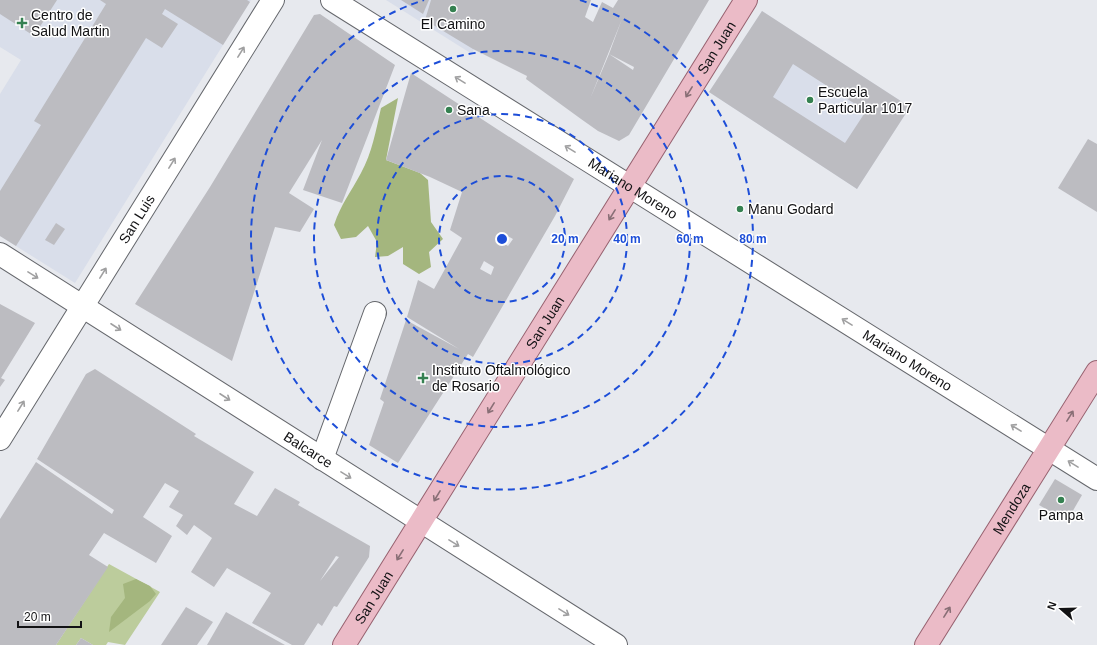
<svg xmlns="http://www.w3.org/2000/svg" width="1097" height="645" font-family="Helvetica,sans-serif">
  <style>
    .built { fill: #d9deea }
    .green { fill: #bccc9c }
    .forest { fill: #a4b67e }
    .building { fill: #bcbcc1; fill-rule: evenodd }
    .lines { fill: none; stroke-linecap: round; stroke-linejoin: round }
    .minor-casing { stroke: #65676c; stroke-width: 24 }
    .major-casing { stroke: #976270; stroke-width: 24 }
    .minor { stroke: #fff; stroke-width: 22 }
    .major { stroke: #ebbbc7; stroke-width: 22 }
    .oneway { stroke: #a0a0a1 }
    .oneway2 { stroke: #896f76 }
    .ring { fill: none; stroke: #1d4ed8; stroke-width: 2; stroke-dasharray: 7 5 }
    .poi-dot { fill: #358151; stroke: #fff; stroke-width: 1.5 }
    .labels { text-anchor: middle; stroke-width: 3; stroke-linejoin: round; paint-order: stroke }
    .poi-label { font-size: 14px; fill: #121214; stroke: #fff; text-anchor: start }
    .street-label { font-size: 14px; fill: #121214; stroke: #fff }
    .centre { fill: #1d4ed8; stroke: #fff; stroke-width: 2 }
    .ring-label { font-size: 12px; text-anchor: middle; font-weight: bold; fill: #1d4ed8; stroke: #fff; stroke-width: 3; stroke-linejoin: round; paint-order: stroke }
  </style>
  <rect width="100%" height="100%" fill="#e7e9ee"/>
  <g class="built">
    <path d="M0 0H251L75 283 0 236V94L21 60 0 47Z"/>
    <path d="M386 0H490L472 54Z"/>
    <path d="M762 11 910 107 857 189 709 92Z"/>
  </g>
  <path class="green" d="M109 564 160 592 125 645 108 642 106 645H93L81 638 76 645H56Z"/>
  <g class="forest">
    <path d="M398 98 386 160 420 173 428 180 431 222 443 239 429 252 431 267 419 274 403 264V247L388 256 375 257 377 242 368 226 356 237 341 239 334 225C341 204 351 192 361 173 372 153 376 130 381 108Z"/>
    <path d="M136 579 150 586 156 594 150 601 109 632 111 617 125 598 123 584Z"/>
  </g>
  <g class="building">
    <path d="M0 0H57L34 36 0 14Z"/>
    <path d="M100 0H247L250 2 223 45 165 9 162 14 178 24 162 48 146 38 16 246 0 236V191L41 125 34 121 106 4Z"/>
    <path d="M401 0H429L423 14Z"/>
    <path d="M431 0H591L585 17 593 22 602 2 613 8 618 0H709L629 135 619 141 598 131 581 119 526 79 527 76 473 49 425 20ZM622 19 609 54 634 67 633 70 609 54 590 99Z"/>
    <path d="M762 11 910 107 857 189 709 92ZM793 64 866 111 845 143 773 97Z"/>
    <path d="M320 14 395 65 342 203 303 190 322 140 289 193 314 209 300 232 275 227 232 361 135 304 210 187 314 15Z"/>
    <path d="M411 73 574 179 555 216 473 357 468 354 398 463 369 445 384 402 380 399 406 320 459 349 407 317 418 280 434 289 462 238 450 230 462 192 430 177 386 160ZM500 232 513 239 508 246 497 239ZM484 261 494 267 491 275 480 269Z"/>
    <path d="M1088 139 1097 144V212L1058 188Z"/>
    <path d="M56 223 65 229 54 245 45 240Z"/>
    <path d="M0 304 35 323 1 378 5 380 0 387Z"/>
    <path d="M95 369 196 434 194 436 254 472 234 504 257 516 275 488 300 502 298 505 370 546 369 557 337 607 334 606 322 626 318 623 304 645H292L252 623 271 593 227 568 214 587 191 572 212 538 194 525 187 535 176 526 183 515 169 507 179 491 165 483 143 517 172 536 156 563 104 533 89 555 108 567 56 645H0V519L36 462 112 514 114 510 37 459 86 374ZM336 556 339 557 320 581Z"/>
    <path d="M1055 479 1082 495 1067 521 1039 505Z"/>
    <path d="M186 607 213 622 197 645H161Z"/>
    <path d="M226 612 285 645H207Z"/>
    <path d="M81 638 93 645H76Z"/>
  </g>
  <g class="lines">
    <g class="minor-casing">
      <g id="minor">
        <path id="s1" d="M332 0 1097 479"/>
        <path id="s2" d="M0 254 616 645"/>
        <path id="s3" d="M0 439 273 0"/>
        <path d="M322 459 375 313"/>
      </g>
    </g>
    <g class="major-casing">
      <g id="major">
        <path id="s4" d="M344 645 746 0"/>
        <path id="s5" d="M926 645 1097 372"/>
      </g>
    </g>
    <use href="#minor" class="minor"/>
    <use href="#major" class="major"/>
  </g>
  <defs><path id="oneway-shaft" d="M-6 0H5M1.5-3L5.5 0L1.5 3" fill="none" stroke-width="1.6" stroke-linecap="round" stroke-linejoin="round"/></defs>
  <g class="oneway">
    <use href="#oneway-shaft" transform="translate(241 52) rotate(-58)"/>
    <use href="#oneway-shaft" transform="translate(460 80) rotate(-148)"/>
    <use href="#oneway-shaft" transform="translate(570 149) rotate(-148)"/>
    <use href="#oneway-shaft" transform="translate(172 163) rotate(-58)"/>
    <use href="#oneway-shaft" transform="translate(103 273) rotate(-58)"/>
    <use href="#oneway-shaft" transform="translate(33 275) rotate(32)"/>
    <use href="#oneway-shaft" transform="translate(847 322) rotate(-148)"/>
    <use href="#oneway-shaft" transform="translate(116 327) rotate(33)"/>
    <use href="#oneway-shaft" transform="translate(225 397) rotate(33)"/>
    <use href="#oneway-shaft" transform="translate(21 406) rotate(-58)"/>
    <use href="#oneway-shaft" transform="translate(1016 428) rotate(-148)"/>
    <use href="#oneway-shaft" transform="translate(1073 464) rotate(-148)"/>
    <use href="#oneway-shaft" transform="translate(346 475) rotate(32)"/>
    <use href="#oneway-shaft" transform="translate(454 543) rotate(32)"/>
    <use href="#oneway-shaft" transform="translate(564 612) rotate(32)"/>
  </g>
  <g class="oneway2">
    <use href="#oneway-shaft" transform="translate(689 92) rotate(122)"/>
    <use href="#oneway-shaft" transform="translate(612 215) rotate(122)"/>
    <use href="#oneway-shaft" transform="translate(491 408) rotate(122)"/>
    <use href="#oneway-shaft" transform="translate(1070 416) rotate(-58)"/>
    <use href="#oneway-shaft" transform="translate(437 496) rotate(121)"/>
    <use href="#oneway-shaft" transform="translate(400 555) rotate(122)"/>
    <use href="#oneway-shaft" transform="translate(947 612) rotate(-58)"/>
  </g>
  <g class="ring">
    <circle cx="502" cy="239" r="63"/>
    <circle cx="502" cy="239" r="125"/>
    <circle cx="502" cy="239" r="188"/>
    <path d="M580 0A251 251 0 1 1 424 0"/>
  </g>
  <g class="poi-dot">
    <circle cx="453" cy="9" r="4"/>
    <path d="M20 17h4v4h4v4h-4v4h-4v-4h-4v-4h4z"/>
    <circle cx="810" cy="100" r="4"/>
    <circle cx="449" cy="110" r="4"/>
    <circle cx="740" cy="209" r="4"/>
    <path d="M421 372h4v4h4v4h-4v4h-4v-4h-4v-4h4z"/>
    <circle cx="1061" cy="500" r="4"/>
  </g>
  <g class="labels">
    <g class="poi-label">
      <text x="31" y="20">Centro de<tspan x="31" dy="16">Salud Martin</tspan></text>
      <text x="453" y="29" text-anchor="middle">El Camino</text>
      <text x="818" y="97">Escuela<tspan x="818" dy="16">Particular 1017</tspan></text>
      <text x="457" y="115">Sana</text>
      <text x="748" y="214">Manu Godard</text>
      <text x="432" y="375">Instituto Oftalmológico<tspan x="432" dy="16">de Rosario</tspan></text>
      <text x="1061" y="520" text-anchor="middle">Pampa</text>
    </g>
    <g class="street-label">
      <text dy="5" stroke="none"><textPath href="#s4" startOffset="704">San Juan</textPath></text>
      <text dy="5" stroke="none"><textPath href="#s1" startOffset="355">Mariano Moreno</textPath></text>
      <text dy="5" stroke="none"><textPath href="#s3" startOffset="259">San Luis</textPath></text>
      <text dy="5" stroke="none"><textPath href="#s4" startOffset="380">San Juan</textPath></text>
      <text dy="5" stroke="none"><textPath href="#s1" startOffset="679">Mariano Moreno</textPath></text>
      <text dy="5" stroke="none"><textPath href="#s2" startOffset="365">Balcarce</textPath></text>
      <text dy="5" stroke="none"><textPath href="#s5" startOffset="161">Mendoza</textPath></text>
      <text dy="5" stroke="none"><textPath href="#s4" startOffset="56">San Juan</textPath></text>
    </g>
  </g>
  <circle cx="502" cy="239" r="6" class="centre"/>
  <g class="ring-label">
    <text x="565" y="243">20 m</text>
    <text x="627" y="243">40 m</text>
    <text x="690" y="243">60 m</text>
    <text x="753" y="243">80 m</text>
  </g>
  <g transform="translate(1061 609) rotate(290)" stroke="#ffffff" stroke-width="3" paint-order="stroke">
  <path d="M0-3L7 15L0 10L-7 15Z" fill="#121214"/>
  <text y="-6" font-size="11" font-weight="bold" text-anchor="middle" fill="#121214">N</text>
  </g>
  <path d="M18 621v6h63v-6" fill="none" stroke="#121214" stroke-width="2"/>
  <text x="24" y="621" font-size="12" fill="#121214" stroke="#ffffff" stroke-width="3" paint-order="stroke">20 m</text>
</svg>
